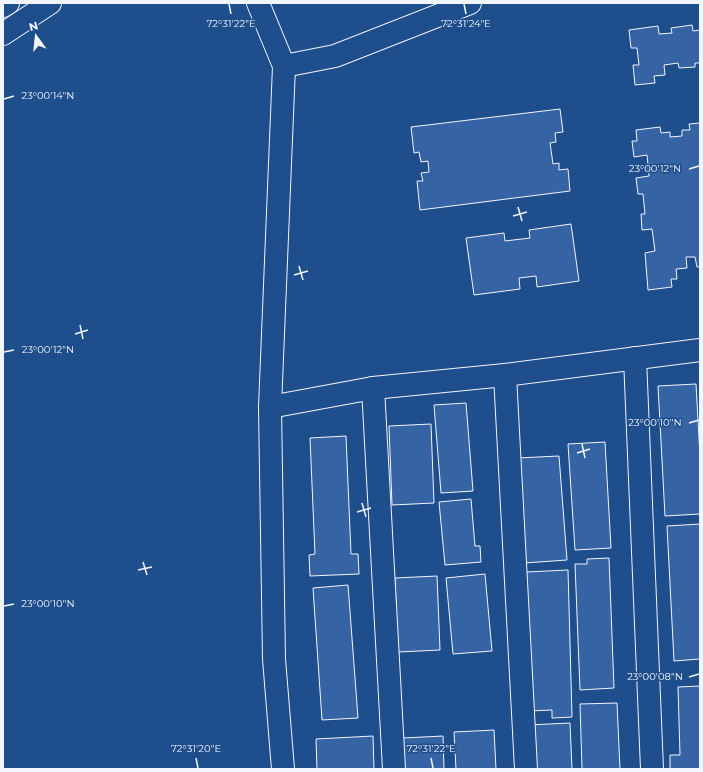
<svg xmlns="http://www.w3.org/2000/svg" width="703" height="772" font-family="Montserrat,sans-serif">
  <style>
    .building { fill: #3563a3; stroke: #f2f6ff }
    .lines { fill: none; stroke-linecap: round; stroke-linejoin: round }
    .minor-casing { stroke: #f2f6ff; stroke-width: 24 }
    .major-casing { stroke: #f2f6ff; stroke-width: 24 }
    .minor { stroke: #1f4e8c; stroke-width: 22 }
    .major { stroke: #1f4e8c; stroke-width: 22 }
    .ticks { fill: none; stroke: #f2f6ff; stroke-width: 1.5 }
    .ticks-label { font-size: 10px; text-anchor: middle; fill: #f2f6ff; stroke: #1f4e8c; stroke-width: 3; stroke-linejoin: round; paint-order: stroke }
  </style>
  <rect width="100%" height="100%" fill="#1f4e8c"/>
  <g class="building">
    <path d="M692 25 693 31 700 30V63H695V67L679 68 678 63 664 65 665 75 654 76 655 83 635 85 633 65H639L637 48H631L629 30 658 26 659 34 672 33 671 28Z"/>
    <path d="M560 109 563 132 555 133 556 142 550 143 553 164 559 163V170L568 169 570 191 420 210 417 181H423L421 173 429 172 428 161 421 162 419 152 414 153 411 127Z"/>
    <path d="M700 123V267H697L695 257H686L687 268 676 269 677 279H671L672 287 648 290 645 253 655 251 652 229 642 230 641 214H645L643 194H638L636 178 649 176 647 155 634 157 632 141H637L636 130 660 127 661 133 670 132V137L682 136V130H690L689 124Z"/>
    <path d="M571 224 579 281 537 287 536 276 519 278 520 289 474 295 466 238 504 233 505 241 530 238 529 230Z"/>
    <path d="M696 384 700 456V514L665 516 658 386Z"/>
    <path d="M466 403 473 491 441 493 434 405Z"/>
    <path d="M431 424 434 503 392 505 389 426Z"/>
    <path d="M346 436 351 554H358L359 574 310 576 309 555 315 554 310 438Z"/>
    <path d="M605 442 611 548 575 550 568 444Z"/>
    <path d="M559 456 567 560 524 563 517 458Z"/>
    <path d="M471 499 475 546H480L481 562 445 565 439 502Z"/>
    <path d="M700 524V659L674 661 667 526Z"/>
    <path d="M609 558 614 688 580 690 575 564H587V559Z"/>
    <path d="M568 570 572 717 552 718V710L529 711 526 572Z"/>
    <path d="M485 574 492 651 453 654 446 578Z"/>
    <path d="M437 576 440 650 398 652 395 578Z"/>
    <path d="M348 585 358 718 322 720 313 588Z"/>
    <path d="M700 686V769H670V755H680L678 687Z"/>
    <path d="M617 703 620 769H582L580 704Z"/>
    <path d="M570 723 572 769H530L528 725Z"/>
    <path d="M494 730 496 769H456L454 732Z"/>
    <path d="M373 736 374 769H317L316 739Z"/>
    <path d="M443 736 444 769H404L403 738Z"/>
  </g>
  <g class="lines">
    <g class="minor-casing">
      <g id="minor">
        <path d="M258 3 284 66 270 407 274 659 283 769"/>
        <path d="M284 66 335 56 470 3"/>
        <path d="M635 358 652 769"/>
        <path d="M505 375 526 769"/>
        <path d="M373 388 394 769"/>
        <path d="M270 407 373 388 505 375 700 350"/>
      </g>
    </g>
    <g class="major-casing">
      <g id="major">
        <path d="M3 6 8 3"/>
        <path d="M3 34 50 3"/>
      </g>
    </g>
    <use href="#minor" class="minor"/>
    <use href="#major" class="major"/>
  </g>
  <path class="ticks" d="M229 4 231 14M464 4 466 14M4 99 14 96M689 169 699 166M518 207 522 221M513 216 527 212M299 266 303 280M294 275 308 271M80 325 83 339M75 334 88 330M4 352 14 350M689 423 699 420M582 444 585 458M577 453 590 449M362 503 366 517M357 512 371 508M143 562 147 575M138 570 152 567M4 606 14 604M689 677 699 674M196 758 198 768M431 758 433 768"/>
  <g class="ticks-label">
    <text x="231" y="27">72°31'22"E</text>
    <text x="466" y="27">72°31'24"E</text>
    <text x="48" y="99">23°00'14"N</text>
    <text x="655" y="172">23°00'12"N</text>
    <text x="48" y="353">23°00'12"N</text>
    <text x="655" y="426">23°00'10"N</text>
    <text x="48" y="607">23°00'10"N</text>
    <text x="655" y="680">23°00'08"N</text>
    <text x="196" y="752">72°31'20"E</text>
    <text x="431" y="752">72°31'22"E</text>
  </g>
  <rect width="703" height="772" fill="none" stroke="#f2f6ff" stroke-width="8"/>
  <g transform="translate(36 36) rotate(345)" stroke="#1f4e8c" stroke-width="3" paint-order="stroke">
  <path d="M0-3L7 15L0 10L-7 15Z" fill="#f2f6ff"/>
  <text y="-6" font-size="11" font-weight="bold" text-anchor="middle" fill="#f2f6ff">N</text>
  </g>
</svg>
